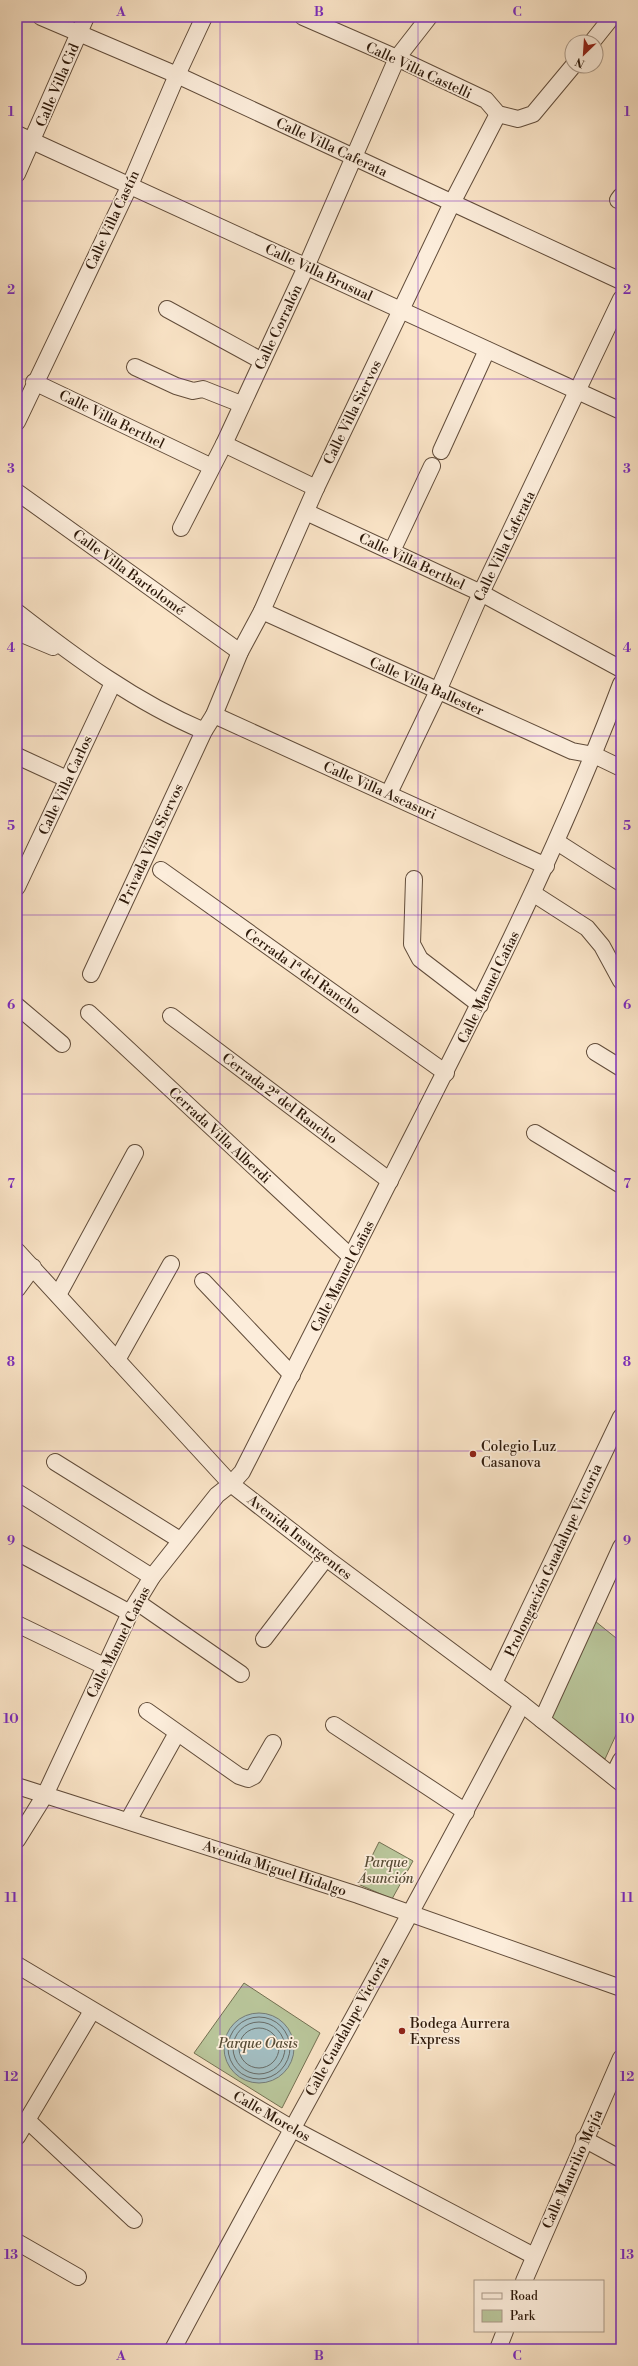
<svg xmlns="http://www.w3.org/2000/svg" width="638" height="2366" font-family="'Libre Bodoni',serif">
  <style>
    .green { fill: #b9c59a; stroke: #747052 }
    .water { fill: #a2bcbf; stroke: #747b77 }
    .lines { fill: none; stroke-linecap: round; stroke-linejoin: round }
    .shore { stroke: #686b65; stroke-width: 1 }
    .minor-casing { stroke: #614c3a; stroke-width: 18 }
    .minor { stroke: #fceddb; stroke-width: 16 }
    .grid { fill: none; stroke: #7b2cbf; stroke-width: 1; stroke-opacity: 0.55 }
    .poi-dot { fill: #8f2418; stroke: #fceddb; stroke-width: 1.5 }
    .labels { text-anchor: middle; stroke-width: 3.5; stroke-linejoin: round; paint-order: stroke }
    .street-label { font-size: 14px; fill: #2e1a0b; stroke: #fceddb }
    .poi-label { font-size: 14px; fill: #2e1a0b; stroke: #fceddb; text-anchor: start }
    .park-label { font-size: 14px; font-style: italic; fill: #584d36; stroke: #fceddb }
    .neatline { fill: none; stroke: #7b2cbf; stroke-width: 1.5 }
    .grid-label { font-size: 13px; text-anchor: middle; font-weight: bold; fill: #7b2cbf }
  </style>
  <rect width="100%" height="100%" fill="#fae4c7"/>
  <filter id="stains"><feTurbulence type="fractalNoise" baseFrequency=".005" numOctaves="4"/><feColorMatrix values="0 0 0 0 .2 0 0 0 0 .09 0 0 0 0 .02 0 0 0 .5 -.17"/></filter>
  <radialGradient id="worn" r=".72"><stop offset=".6" stop-color="#630" stop-opacity="0"/><stop offset="1" stop-color="#630" stop-opacity=".3"/></radialGradient>
  <g class="green">
    <path d="M590 1617 621 1642V1724L605 1759 548 1718Z"/>
    <path d="M379 1842 413 1861 392 1899 358 1884Z"/>
    <path d="M244 1983 320 2033 282 2108 194 2053Z"/>
  </g>
  <circle class="water" cx="259" cy="2048" r="35"/>
  <g class="lines">
    <g class="shore">
      <circle cx="259" cy="2048" r="31"/>
      <circle cx="259" cy="2048" r="26"/>
      <circle cx="259" cy="2048" r="20"/>
    </g>
    <g class="minor-casing">
      <g id="minor">
        <path d="M41 17 177 75 621 281"/>
        <path d="M303 17 397 58 486 100 498 114 518 119 533 114 573 66"/>
        <path d="M592 42 612 17"/>
        <path d="M17 134 621 411"/>
        <path d="M17 174 86 17"/>
        <path d="M618 200 621 196"/>
        <path d="M167 309 262 361"/>
        <path d="M135 367 176 386 193 391 203 389 241 404"/>
        <path d="M34 382 210 466"/>
        <path d="M17 422 130 185 177 75 204 17"/>
        <path d="M224 444 316 488"/>
        <path d="M441 451 487 350"/>
        <path d="M17 492 240 652"/>
        <path d="M306 512 481 593 621 669"/>
        <path d="M181 528 224 444 306 267 397 58 429 17"/>
        <path d="M392 551 432 466"/>
        <path d="M262 611 572 751 594 755 621 768"/>
        <path d="M17 612C76 658 135 702 204 731"/>
        <path d="M17 632 53 647"/>
        <path d="M214 715 546 866"/>
        <path d="M17 756 67 779"/>
        <path d="M389 793 438 691 481 593 621 299"/>
        <path d="M557 842 621 883"/>
        <path d="M161 870 446 1073"/>
        <path d="M414 879 412 944 420 959 480 1005"/>
        <path d="M17 887 113 683"/>
        <path d="M534 894 587 928 602 946 621 981"/>
        <path d="M91 974 204 731 214 715 240 652 262 611 316 488 453 201 498 114"/>
        <path d="M17 1006 62 1044"/>
        <path d="M89 1013 351 1257"/>
        <path d="M171 1016 390 1181"/>
        <path d="M595 1052 621 1068"/>
        <path d="M535 1133 621 1185"/>
        <path d="M17 1251 231 1484 326 1558 522 1704 621 1783"/>
        <path d="M203 1281 292 1375"/>
        <path d="M17 1289 33 1267"/>
        <path d="M58 1295 135 1153"/>
        <path d="M117 1360 171 1264"/>
        <path d="M55 1462 180 1540"/>
        <path d="M17 1492 152 1577"/>
        <path d="M17 1552 130 1613"/>
        <path d="M137 1602 241 1674"/>
        <path d="M17 1624 104 1666"/>
        <path d="M264 1639 326 1558"/>
        <path d="M494 1683 621 1417"/>
        <path d="M147 1711 239 1776 248 1779 254 1776 273 1743"/>
        <path d="M542 1720 621 1547"/>
        <path d="M334 1725 466 1812"/>
        <path d="M613 1776 621 1760"/>
        <path d="M17 1786 358 1895 621 1988"/>
        <path d="M128 1821 177 1733"/>
        <path d="M17 1840 45 1795 130 1613 152 1577 217 1495 231 1484 242 1472C292 1375 340 1278 389 1182 473 1018 556 856 621 684"/>
        <path d="M17 1965 291 2128 534 2256"/>
        <path d="M27 2120 134 2220"/>
        <path d="M17 2137 92 2011"/>
        <path d="M584 2139 621 2159"/>
        <path d="M17 2242 78 2277"/>
        <path d="M524 2281 621 2058"/>
        <path d="M173 2349C288 2133 409 1921 522 1704"/>
        <path d="M498 2349 505 2331"/>
      </g>
    </g>
    <use href="#minor" class="minor"/>
  </g>
  <path class="grid" d="M220 17V2349M418 17V2349M17 201H621M17 379H621M17 558H621M17 736H621M17 915H621M17 1094H621M17 1272H621M17 1451H621M17 1630H621M17 1808H621M17 1987H621M17 2165H621"/>
  <g class="poi-dot">
    <circle cx="473" cy="1454" r="4"/>
    <circle cx="402" cy="2031" r="4"/>
  </g>
  <g class="labels">
    <g class="street-label">
      <text transform="translate(419 70) rotate(25)" y="5">Calle Villa Castelli</text>
      <text transform="translate(57 85) rotate(-67)" y="5">Calle Villa Cid</text>
      <text transform="translate(332 147) rotate(25)" y="5">Calle Villa Caferata</text>
      <text transform="translate(112 220) rotate(-65)" y="5">Calle Villa Castín</text>
      <text transform="translate(319 272) rotate(25)" y="5">Calle Villa Brusual</text>
      <text transform="translate(278 327) rotate(-65)" y="5">Calle Corralón</text>
      <text transform="translate(352 412) rotate(-64)" y="5">Calle Villa Siervos</text>
      <text transform="translate(112 419) rotate(26)" y="5">Calle Villa Berthel</text>
      <text transform="translate(504 546) rotate(-64)" y="5">Calle Villa Caferata</text>
      <text transform="translate(412 561) rotate(25)" y="5">Calle Villa Berthel</text>
      <text transform="translate(129 572) rotate(36)" y="5">Calle Villa Bartolomé</text>
      <text transform="translate(427 686) rotate(24)" y="5">Calle Villa Ballester</text>
      <text transform="translate(65 785) rotate(-65)" y="5">Calle Villa Carlos</text>
      <text transform="translate(380 790) rotate(24)" y="5">Calle Villa Ascasuri</text>
      <text transform="translate(151 844) rotate(-65)" y="5">Privada Villa Siervos</text>
      <text transform="translate(303 971) rotate(35)" y="5">Cerrada 1ª del Rancho</text>
      <text transform="translate(488 987) rotate(-64)" y="5">Calle Manuel Cañas</text>
      <text transform="translate(280 1098) rotate(37)" y="5">Cerrada 2ª del Rancho</text>
      <text transform="translate(220 1135) rotate(43)" y="5">Cerrada Villa Alberdi</text>
      <text transform="translate(342 1276) rotate(-63)" y="5">Calle Manuel Cañas</text>
      <text transform="translate(300 1537) rotate(38)" y="5">Avenida Insurgentes</text>
      <text transform="translate(553 1560) rotate(-65)" y="5">Prolongación Guadalupe Victoria</text>
      <text transform="translate(118 1642) rotate(-63)" y="5">Calle Manuel Cañas</text>
      <text transform="translate(275 1868) rotate(18)" y="5">Avenida Miguel Hidalgo</text>
      <text transform="translate(347 2026) rotate(-61)" y="5">Calle Guadalupe Victoria</text>
      <text transform="translate(272 2116) rotate(30)" y="5">Calle Morelos</text>
      <text transform="translate(572 2169) rotate(-66)" y="5">Calle Maurilio Mejía</text>
    </g>
    <g class="poi-label">
      <text x="481" y="1451">Colegio Luz<tspan x="481" dy="16">Casanova</tspan></text>
      <text x="410" y="2028">Bodega Aurrera<tspan x="410" dy="16">Express</tspan></text>
    </g>
    <g class="park-label">
      <text x="386" y="1867">Parque<tspan x="386" dy="16">Asunción</tspan></text>
      <text x="258" y="2048">Parque Oasis</text>
    </g>
  </g>
  <rect width="638" height="2366" fill="none" stroke="#fae4c7" stroke-width="44"/>
  <rect x="474" y="2280" width="130" height="52" fill="#fceddb" stroke="#aa9988"/>
  <rect x="482" y="2293" width="20" height="6" fill="#fceddb" stroke="#aa9988"/>
  <text x="510" y="2300" font-size="12" fill="#2e1a0b">Road</text>
  <rect x="482" y="2310" width="20" height="12" fill="#b9c59a" stroke="#aa9988"/>
  <text x="510" y="2320" font-size="12" fill="#2e1a0b">Park</text>
  <g transform="translate(584 54) rotate(205)"><circle r="19" fill="#fceddb" stroke="#aa9988"/>
  <path d="M0-3L7 15L0 10L-7 15Z" fill="#8f2418"/>
  <text y="-6" font-size="11" font-weight="bold" text-anchor="middle" fill="#2e1a0b">N</text>
  </g>
  <rect x="22" y="22" width="594" height="2322" class="neatline"/>
  <g class="grid-label">
    <text x="121" y="16">A</text>
    <text x="319" y="16">B</text>
    <text x="517" y="16">C</text>
    <text x="11" y="116">1</text>
    <text x="627" y="116">1</text>
    <text x="11" y="294">2</text>
    <text x="627" y="294">2</text>
    <text x="11" y="473">3</text>
    <text x="627" y="473">3</text>
    <text x="11" y="652">4</text>
    <text x="627" y="652">4</text>
    <text x="11" y="830">5</text>
    <text x="627" y="830">5</text>
    <text x="11" y="1009">6</text>
    <text x="627" y="1009">6</text>
    <text x="11" y="1188">7</text>
    <text x="627" y="1188">7</text>
    <text x="11" y="1366">8</text>
    <text x="627" y="1366">8</text>
    <text x="11" y="1545">9</text>
    <text x="627" y="1545">9</text>
    <text x="11" y="1723">10</text>
    <text x="627" y="1723">10</text>
    <text x="11" y="1902">11</text>
    <text x="627" y="1902">11</text>
    <text x="11" y="2081">12</text>
    <text x="627" y="2081">12</text>
    <text x="11" y="2259">13</text>
    <text x="627" y="2259">13</text>
    <text x="121" y="2360">A</text>
    <text x="319" y="2360">B</text>
    <text x="517" y="2360">C</text>
  </g>
  <rect width="100%" height="100%" filter="url(#stains)"/>
  <rect width="100%" height="100%" fill="url(#worn)"/>
</svg>
